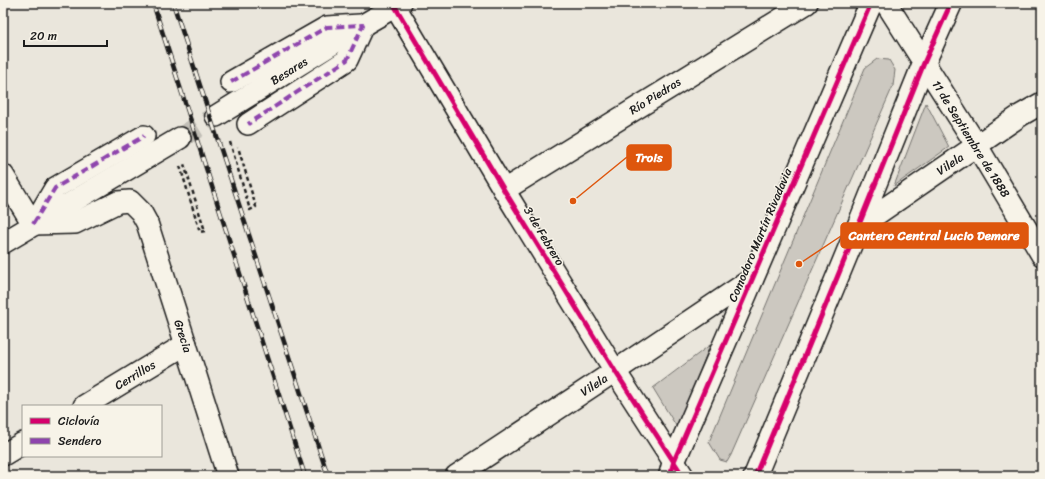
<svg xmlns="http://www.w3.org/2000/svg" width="1045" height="479" font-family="Sriracha,sans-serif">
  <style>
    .green { fill: #ccc8c0; stroke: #74726e }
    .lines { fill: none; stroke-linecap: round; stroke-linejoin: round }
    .minor-tunnel { stroke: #c1beb6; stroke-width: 21; stroke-dasharray: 21 10; stroke-linecap: butt }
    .minor-casing { stroke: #1c1c1c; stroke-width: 24 }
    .tertiary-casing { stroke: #1c1c1c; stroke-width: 25 }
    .path { stroke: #1c1c1c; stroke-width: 2.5; stroke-dasharray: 4 3; stroke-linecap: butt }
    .minor { stroke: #f7f3e8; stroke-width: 21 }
    .tertiary { stroke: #f7f3e8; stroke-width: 22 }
    .rail-casing { stroke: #1c1c1c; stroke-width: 4.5 }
    .rail { stroke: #f7f3e8; stroke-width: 3; stroke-dasharray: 9; stroke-linecap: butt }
    .quiet { stroke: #8e44ad; stroke-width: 4; stroke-dasharray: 8 4; stroke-linecap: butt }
    .cycleway-casing { stroke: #f7f3e8; stroke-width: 8 }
    .cycleway { stroke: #d6006c; stroke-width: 5 }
    .labels { text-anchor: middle; stroke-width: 3; stroke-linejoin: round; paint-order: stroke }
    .street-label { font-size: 12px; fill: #1c1c1c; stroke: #f7f3e8 }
    .leader { fill: none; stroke: #de560d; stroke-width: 1.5 }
    .callout-dot { fill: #de560d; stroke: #f7f3e8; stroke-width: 1.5 }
    .callout { fill: #de560d; stroke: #de560d; stroke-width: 1.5 }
    .callout-label { font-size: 13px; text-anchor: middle; font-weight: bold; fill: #fff }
  </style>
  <rect width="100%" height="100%" fill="#eae6dc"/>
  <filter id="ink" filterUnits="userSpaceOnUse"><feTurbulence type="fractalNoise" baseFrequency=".025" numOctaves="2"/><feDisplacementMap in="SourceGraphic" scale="8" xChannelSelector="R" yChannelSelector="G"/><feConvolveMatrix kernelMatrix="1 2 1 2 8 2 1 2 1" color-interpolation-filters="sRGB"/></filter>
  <g filter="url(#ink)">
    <g class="green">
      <path d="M877 59 889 60 895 70 893 86 731 455 727 462 720 460 709 442 865 68Z"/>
      <path d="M926 103 949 147 894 186Z"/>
      <path d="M710 345 678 429 653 388Z"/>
    </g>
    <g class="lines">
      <path class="minor-tunnel" d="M180 138 216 116"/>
      <g class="minor-casing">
        <g id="minor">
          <path d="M393 3 504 190 615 371 683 476"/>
          <path d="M886 3 977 146 1042 255"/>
          <path d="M231 82 327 27 360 25"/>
          <path d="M216 116 363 25 401 3"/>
          <path d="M248 124 347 60 363 25"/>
          <path d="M3 175 33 224"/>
          <path d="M504 190 807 3"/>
          <path d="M35 222 55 188 144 136"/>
          <path d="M33 224 75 223 118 202 130 201 141 212 147 223 228 476"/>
          <path d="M858 227 1021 115 1042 103"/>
          <path d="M3 243 180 138"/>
          <path d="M84 406 186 344"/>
          <path d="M3 455 23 443"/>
          <path d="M456 476 615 371 752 279"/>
        </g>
      </g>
      <g class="tertiary-casing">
        <g id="tertiary">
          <path d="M670 476 674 461 871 3"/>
          <path d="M755 476 858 227 924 63 951 3"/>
        </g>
      </g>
      <g class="path">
        <path d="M230 142 250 210 256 207 238 147"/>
        <path d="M180 166 200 232 205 231 184 164"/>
      </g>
      <use href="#minor" class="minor"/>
      <use href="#tertiary" class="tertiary"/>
      <g class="rail-casing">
        <g id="rail">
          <path d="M153 3 305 476"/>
          <path d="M173 3 328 476"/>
        </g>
      </g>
      <use href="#rail" class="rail"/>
      <g class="quiet">
        <path d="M231 82 327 27 363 25 347 60 248 124"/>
        <path d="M33 224 55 188 144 136"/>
      </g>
      <g class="cycleway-casing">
        <g id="cycleway">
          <path d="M393 3 504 190 615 371 683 476"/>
          <path d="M670 476 674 461 871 3"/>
          <path d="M755 476 858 227 924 63 951 3"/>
        </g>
      </g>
      <use href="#cycleway" class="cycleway"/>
    </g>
  </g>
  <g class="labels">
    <g class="street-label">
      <text transform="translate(289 71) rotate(-32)" y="4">Besares</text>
      <text transform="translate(655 96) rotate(-32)" y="4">Río Piedras</text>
      <text transform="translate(971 139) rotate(58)" y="4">11 de Septiembre de 1888</text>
      <text transform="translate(950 164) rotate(-34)" y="4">Vilela</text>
      <text transform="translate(760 235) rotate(-67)" y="4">Comodoro Martín Rivadavia</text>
      <text transform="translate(544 236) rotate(59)" y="4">3 de Febrero</text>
      <text transform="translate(183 336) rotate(72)" y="4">Grecia</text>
      <text transform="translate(135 375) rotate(-31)" y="4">Cerrillos</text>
      <text transform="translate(594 385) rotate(-33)" y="4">Vilela</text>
    </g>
  </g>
  <path class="leader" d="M573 201L627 157M799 264L841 236"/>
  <g class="callout-dot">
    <circle cx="573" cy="201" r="4"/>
    <circle cx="799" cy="264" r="4"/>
  </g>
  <g class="callout">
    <rect x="627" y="145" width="44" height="25" rx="4"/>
    <rect x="841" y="223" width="187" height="25" rx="4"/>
  </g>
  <g class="callout-label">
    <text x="649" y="162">Trois</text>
    <text x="934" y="240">Cantero Central Lucio Demare</text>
  </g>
  <rect width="1045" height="479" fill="none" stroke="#f7f3e8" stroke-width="16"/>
  <rect x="8" y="8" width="1029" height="463" fill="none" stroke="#1c1c1c" stroke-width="1.5" filter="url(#ink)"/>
  <rect x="22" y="405" width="140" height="52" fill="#f7f3e8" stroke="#9f9d96"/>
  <rect x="30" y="418" width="20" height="6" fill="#d6006c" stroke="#9f9d96"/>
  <text x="58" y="425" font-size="12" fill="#1c1c1c">Ciclovía</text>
  <rect x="30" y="438" width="20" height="6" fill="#8e44ad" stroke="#9f9d96"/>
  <text x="58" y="445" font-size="12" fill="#1c1c1c">Sendero</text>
  <path d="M24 40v6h83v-6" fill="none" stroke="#1c1c1c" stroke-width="2"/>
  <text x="30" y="40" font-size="12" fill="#1c1c1c" stroke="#f7f3e8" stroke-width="3" paint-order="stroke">20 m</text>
</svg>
